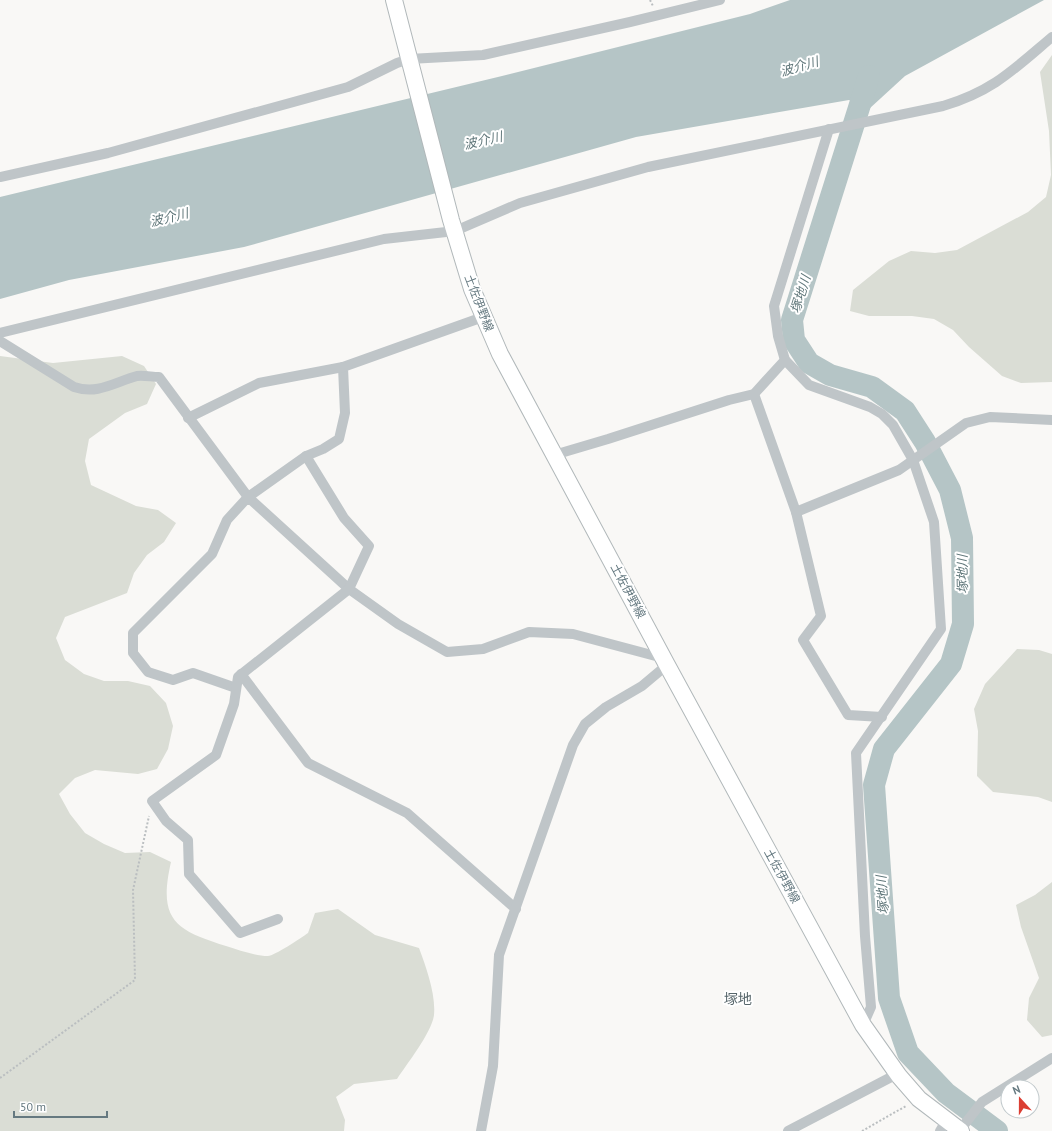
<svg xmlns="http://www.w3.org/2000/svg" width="1052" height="1131" font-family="'PT Sans','Noto Sans JP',sans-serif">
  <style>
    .green { fill: #daddd5 }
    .water { fill: #b5c5c6 }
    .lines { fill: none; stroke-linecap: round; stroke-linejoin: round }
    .river { stroke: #b5c5c6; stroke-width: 22 }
    .primary-casing { stroke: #b1b8ba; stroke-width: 18 }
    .path { stroke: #babec0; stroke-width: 2; stroke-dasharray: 2 2; stroke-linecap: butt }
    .street { stroke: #bfc5c8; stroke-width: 10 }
    .primary { stroke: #fff; stroke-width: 16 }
    .labels { text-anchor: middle; stroke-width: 4; stroke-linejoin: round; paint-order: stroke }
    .street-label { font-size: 12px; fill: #657980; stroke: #fff }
    .water-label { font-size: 13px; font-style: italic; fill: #60777a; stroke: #fff }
    .quarter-label { font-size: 14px; fill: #57666b; stroke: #fff }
  </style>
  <rect width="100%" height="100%" fill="#f9f8f6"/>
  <g class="green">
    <path d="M1052 55V382L1021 383 1002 376 969 347 953 330 934 319 912 316H869L850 311 853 290 889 261 911 251 935 253 957 250 1028 212 1046 197 1051 175 1049 131 1040 72Z"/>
    <path d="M0 356 53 363 122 356 144 366 156 384 147 404 125 413 89 439 85 461 91 485 136 506 158 510 176 523 164 542 147 555 134 573 127 593 65 617 56 638 65 660 84 674 104 681H128L150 686 166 703 173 726 168 749 157 769 138 774 95 770 75 778 59 794 70 814 85 833 104 844 125 853 150 852 171 862C158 919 174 930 226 946 239 950 255 956 268 956 274 956 301 938 308 933L315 913 338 909 375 935 419 948C426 967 436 994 434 1015 432 1032 407 1064 397 1079L354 1084 336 1097 345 1120 344 1131H0Z"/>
    <path d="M1017 649 1039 650 1052 654V802L1038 797 993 792 977 776 978 731 974 709 985 684Z"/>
    <path d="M1052 882V1035L1042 1037 1027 1020 1029 998 1039 978 1021 927 1016 905 1035 895Z"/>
  </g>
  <path class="water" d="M790 0H1044L905 76 869 109 849 100 636 137 244 247 69 280 0 299V197L502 76 750 14Z"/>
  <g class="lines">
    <path class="river" d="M869 76 792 320 794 340 809 363 830 375 872 387 905 411 925 442 950 490 962 538 963 624 951 664 884 749 874 785 889 998 908 1053 946 1093 997 1131"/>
    <g class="primary-casing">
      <path id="primary" d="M394 0 451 220 472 289 500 354 667 665 863 1025 899 1076 919 1099 961 1131"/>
    </g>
    <g class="path">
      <path d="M650 0 653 6"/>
      <path d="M0 1078 135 980 133 890 149 816"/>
      <path d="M862 1131 906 1106"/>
    </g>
    <g class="street">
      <path d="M0 177 108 153 348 87 397 63 409 59 483 55 630 22 720 0"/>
      <path d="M0 333 384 239 455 231 520 203 648 167 943 106C993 91 1013 70 1052 37"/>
      <path d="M0 341 74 387C98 395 115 382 137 376 144 375 152 377 159 377L248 497 306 456 323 449 339 439 345 413 343 367 483 317"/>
      <path d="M785 360 778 336 774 306 829 129"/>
      <path d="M754 394 796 512 899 470 966 423 990 417 1052 420"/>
      <path d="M188 418 259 383 343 367"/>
      <path d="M554 455 608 439 729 400 754 394 785 360 809 385 870 407 882 414 893 425 913 460 934 522 941 629 856 753 865 936 871 1007 863 1025"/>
      <path d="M796 512 821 616 803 640 848 715 882 717"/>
      <path d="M241 674 308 763 407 813 516 909"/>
      <path d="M236 688 193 673 173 680 148 672 133 653V633L212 554 227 520 248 497 349 589 398 624 447 652 483 649 529 632 573 634 663 658"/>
      <path d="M278 919 240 933 189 874 188 840 166 821 152 801 216 755 234 704 238 677 349 589 369 546 344 518 306 456"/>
      <path d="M960 1130 982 1102 1052 1058"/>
      <path d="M481 1131 493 1066 499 955 573 745 585 724 606 707 642 686 667 665"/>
      <path d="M788 1131 897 1074"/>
      <path d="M940 1131 946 1121"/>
    </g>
    <use href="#primary" class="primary"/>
  </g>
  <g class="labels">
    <g class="street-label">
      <text transform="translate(479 303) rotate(69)" y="4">土佐伊野線</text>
      <text transform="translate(628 591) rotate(62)" y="4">土佐伊野線</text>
      <text transform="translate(782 876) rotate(61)" y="4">土佐伊野線</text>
    </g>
    <g class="water-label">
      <text transform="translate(799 66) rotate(-16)" y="5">波介川</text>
      <text transform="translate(483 140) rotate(-13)" y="5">波介川</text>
      <text transform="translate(169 217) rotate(-14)" y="5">波介川</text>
      <text transform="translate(800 294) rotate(-73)" y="5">塚地川</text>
      <text transform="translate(962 574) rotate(-91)" y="5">塚地川</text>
      <text transform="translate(882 895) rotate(-94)" y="5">塚地川</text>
    </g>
    <g class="quarter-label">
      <text x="738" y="1004">塚地</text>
    </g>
  </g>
  <g transform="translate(1020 1099) rotate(339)"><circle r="19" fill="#ffffff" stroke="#c1c9cc"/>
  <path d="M0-3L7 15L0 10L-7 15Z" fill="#db3e33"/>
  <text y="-6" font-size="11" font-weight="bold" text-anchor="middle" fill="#657980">N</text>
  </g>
  <path d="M14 1111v6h93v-6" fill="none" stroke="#657980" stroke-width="2"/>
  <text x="20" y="1111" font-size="12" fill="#657980" stroke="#ffffff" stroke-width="3" paint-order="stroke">50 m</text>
</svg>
